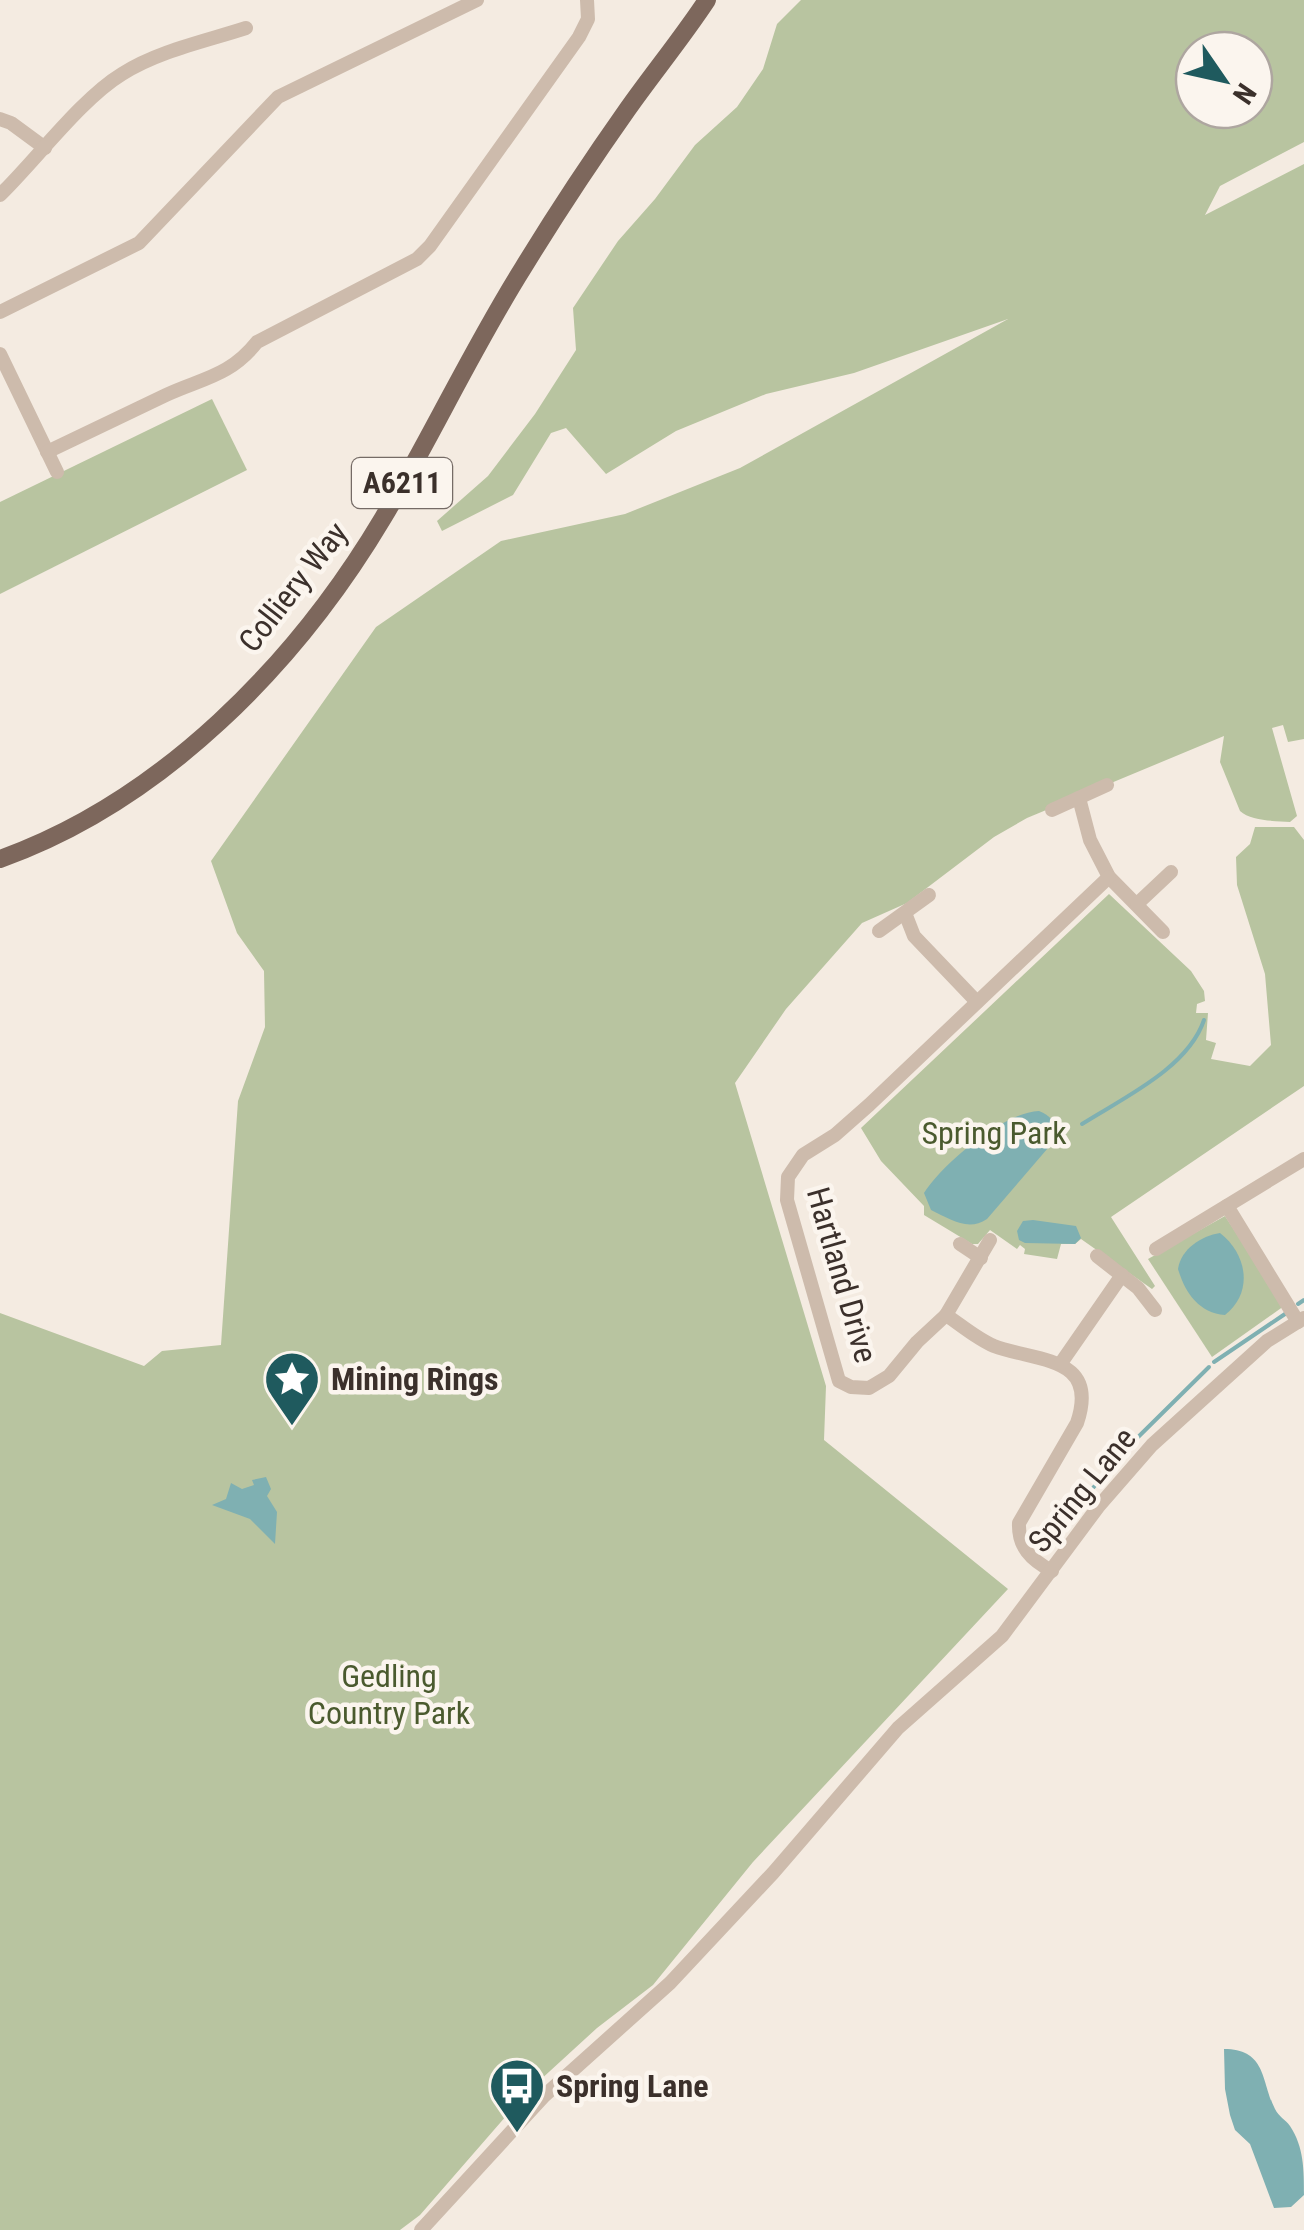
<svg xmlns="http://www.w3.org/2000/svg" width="1304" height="2230" font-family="'Roboto Condensed',sans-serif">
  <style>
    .green { fill: #b8c4a0; fill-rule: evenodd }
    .water { fill: #7fb0b2 }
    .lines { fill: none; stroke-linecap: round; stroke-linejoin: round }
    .stream { stroke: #7fb0b2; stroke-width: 4 }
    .minor { stroke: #cdbbac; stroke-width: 14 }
    .major { stroke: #7d675c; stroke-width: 18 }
    .labels { text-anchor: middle; stroke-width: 9; stroke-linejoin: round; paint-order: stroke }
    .shield { fill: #fbf5ee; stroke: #756b66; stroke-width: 2.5 }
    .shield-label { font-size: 30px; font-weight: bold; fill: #3b302b }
    .street-label { font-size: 32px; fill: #3b302b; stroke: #fbf5ee }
    .park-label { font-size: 32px; fill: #4a5a2e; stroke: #fbf5ee }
    .poi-label { font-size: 32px; font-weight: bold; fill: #3b302b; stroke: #fbf5ee; text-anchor: start }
  </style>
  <rect width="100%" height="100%" fill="#f4ebe1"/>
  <g class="green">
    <path d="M801 0H1304V142L1220 186 1205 215 1304 164V739L1288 742 1283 725 1272 728 1297 816 1290 822C1275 821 1251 821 1240 811L1220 762 1224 736 1027 818 994 837 907 903 862 923 786 1009 735 1083 826 1386 824 1440 1008 1589 753 1862 653 1985 597 2028 526 2093 420 2215 400 2230H0V1313L144 1366 162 1351 221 1345 238 1101 265 1027 264 971 237 933 211 861 376 627 501 541 625 514 740 468 1008 319 854 373 766 394 676 431 606 474 566 428 551 433 513 495 442 531 437 521 488 476 535 414 576 350 573 308 618 241 655 199 695 145 737 107 763 69 777 24ZM1194 50H1254V110H1194Z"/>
    <path d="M212 399 247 470 0 594V502Z"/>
    <path d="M1255 827H1294L1304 840V1086L1111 1217 1155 1286 1152 1289 1081 1239 1075 1244H1061L1057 1259 1024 1254 1025 1249 1020 1245 1017 1249 990 1230 978 1244H972L924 1215V1206L881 1161 861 1128 1109 894 1191 971 1204 991 1205 1001 1197 1004 1196 1013H1208L1206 1040 1216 1043 1211 1059 1250 1066 1271 1045 1265 974 1237 885 1236 857 1250 844Z"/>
    <path d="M1225 1216 1284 1306 1212 1357 1148 1259Z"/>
  </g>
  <g class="water">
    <path d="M1039 1111C1054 1117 1058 1126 1054 1141L987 1219C968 1232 950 1219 931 1210L924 1193C943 1163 1004 1112 1039 1111Z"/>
    <path d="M1033 1220 1076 1226 1081 1238 1075 1244 1025 1243 1019 1240 1017 1231 1023 1221Z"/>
    <path d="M1220 1233C1247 1254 1254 1292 1225 1315 1199 1313 1185 1293 1178 1269 1181 1249 1201 1236 1220 1233Z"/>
    <path d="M266 1477 271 1489 267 1496 277 1512 275 1544 250 1519 212 1505 226 1499 231 1483 242 1489 254 1485 252 1480Z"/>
    <path d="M1224 2049C1267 2049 1261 2082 1275 2109 1279 2117 1285 2119 1290 2126 1304 2147 1304 2170 1304 2195L1291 2207 1274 2208 1250 2144 1235 2130 1230 2115 1225 2089Z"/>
  </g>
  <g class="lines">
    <g class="stream">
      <path d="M1082 1124C1123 1098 1188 1068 1204 1020"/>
      <path d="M1298 1304 1304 1300"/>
      <path d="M1214 1362 1285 1314"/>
      <path d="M1069 1516 1128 1447 1209 1367"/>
    </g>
    <g class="minor">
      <path d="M0 119 11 123 45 148"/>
      <path d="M0 195C36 160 81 99 122 74 158 51 206 41 246 28"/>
      <path d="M0 312 139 243 278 97 477 0"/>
      <path d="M0 354 57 472"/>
      <path d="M47 452C87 433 126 414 166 395 203 378 230 376 257 342L417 259 430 246 579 37 588 19 587 0"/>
      <path d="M1079 798 1090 840 1109 877 1163 932"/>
      <path d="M1052 810 1107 785"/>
      <path d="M1137 904 1171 872"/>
      <path d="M905 913 914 936 977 1002"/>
      <path d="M879 931 929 895"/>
      <path d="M1227 1206 1298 1322"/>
      <path d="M990 1240 946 1315 917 1342 889 1376 869 1388 851 1387 839 1381 787 1200 788 1177 803 1155 835 1135 869 1105 1109 877"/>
      <path d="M960 1244 981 1258"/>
      <path d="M1156 1249 1304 1159"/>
      <path d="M1097 1256 1138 1288 1155 1310"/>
      <path d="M946 1315C961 1325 977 1339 994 1346 1036 1362 1100 1355 1077 1423L1019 1523C1018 1547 1031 1560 1052 1571"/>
      <path d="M1061 1363 1122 1275"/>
      <path d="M421 2230 544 2096 670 1983 773 1873 898 1728 1002 1636 1098 1507 1152 1445 1267 1341 1304 1318"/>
    </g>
    <path class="major" d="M0 859C162 801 296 664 383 518 432 436 472 349 523 268 556 214 591 161 627 110 653 73 682 38 707 0"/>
  </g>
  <defs>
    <g id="sight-pin" transform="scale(2.875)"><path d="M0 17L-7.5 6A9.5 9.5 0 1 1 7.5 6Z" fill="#1f5a5e" stroke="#fbf5ee"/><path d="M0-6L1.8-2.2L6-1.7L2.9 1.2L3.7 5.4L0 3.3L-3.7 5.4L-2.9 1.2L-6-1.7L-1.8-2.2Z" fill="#fff"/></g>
    <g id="bus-pin" transform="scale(2.875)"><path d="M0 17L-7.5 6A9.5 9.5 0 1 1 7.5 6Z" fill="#1f5a5e" stroke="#fbf5ee"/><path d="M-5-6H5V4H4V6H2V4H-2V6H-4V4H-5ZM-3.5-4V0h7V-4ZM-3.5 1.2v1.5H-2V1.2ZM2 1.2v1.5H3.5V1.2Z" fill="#fff"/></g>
  </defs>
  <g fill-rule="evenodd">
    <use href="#sight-pin" x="292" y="1379"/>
    <use href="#bus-pin" x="517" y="2086"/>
  </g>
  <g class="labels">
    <rect class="shield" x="352" y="458" width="100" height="50" rx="8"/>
    <g class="shield-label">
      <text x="402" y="493">A6211</text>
    </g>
    <g class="street-label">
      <text transform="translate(293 587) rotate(-52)" y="11">Colliery Way</text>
      <text transform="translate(842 1275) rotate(74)" y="11">Hartland Drive</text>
      <text transform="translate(1082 1490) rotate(-51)" y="11">Spring Lane</text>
    </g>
    <g class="park-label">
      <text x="994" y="1144">Spring Park</text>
      <text x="389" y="1687">Gedling<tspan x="389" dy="37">Country Park</tspan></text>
    </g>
    <g class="poi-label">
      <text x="331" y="1390">Mining Rings</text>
      <text x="556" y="2097">Spring Lane</text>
    </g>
  </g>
  <g transform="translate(1224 80) rotate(124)"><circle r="48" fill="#fbf5ee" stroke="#aea6a0" stroke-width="2.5"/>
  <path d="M0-8L18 38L0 25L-18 38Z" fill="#1f5a5e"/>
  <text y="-15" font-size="28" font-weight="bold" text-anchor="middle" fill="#3b302b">N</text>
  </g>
</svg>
